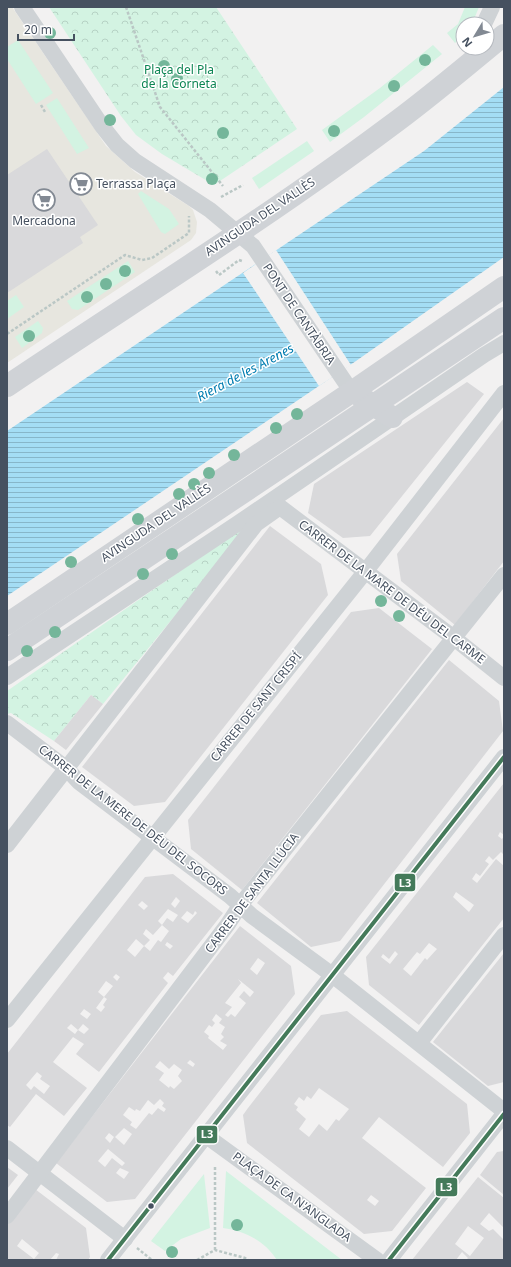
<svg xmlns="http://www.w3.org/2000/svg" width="511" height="1267" font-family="'Noto Sans',sans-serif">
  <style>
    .commercial { fill: #e7e6df }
    .green { fill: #d3f3e2 }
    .park { fill: url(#park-crowns) }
    .water { fill: url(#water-rules) }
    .pier { fill: #f2f1f1 }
    .building { fill: #d9d9db; fill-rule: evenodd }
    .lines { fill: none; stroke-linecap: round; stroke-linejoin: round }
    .path { stroke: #bac7c5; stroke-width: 2.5; stroke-dasharray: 3 2; stroke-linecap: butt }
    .minor { stroke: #ced2d5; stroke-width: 16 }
    .secondary { stroke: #cfd2d6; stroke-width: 22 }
    .bus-1-casing { stroke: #fff; stroke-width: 7 }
    .bus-1 { stroke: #447a5a; stroke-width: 4 }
    .tree { fill: #74b69a }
    .bus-dot { fill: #465160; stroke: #fff; stroke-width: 1.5 }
    .labels { text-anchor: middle; stroke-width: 3; stroke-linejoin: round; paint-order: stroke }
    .park-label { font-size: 12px; fill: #0c8553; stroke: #fff }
    .poi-label { font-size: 12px; fill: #465160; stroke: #fff; text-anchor: start }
    .street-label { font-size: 12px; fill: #465160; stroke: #fff }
    .water-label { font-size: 13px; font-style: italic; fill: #017db1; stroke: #fff }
    .line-badge { stroke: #fff; stroke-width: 1.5 }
    .badge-label { font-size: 11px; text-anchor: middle; font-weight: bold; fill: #fff }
  </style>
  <defs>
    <pattern id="park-crowns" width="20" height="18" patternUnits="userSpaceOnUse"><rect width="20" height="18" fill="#d3f3e2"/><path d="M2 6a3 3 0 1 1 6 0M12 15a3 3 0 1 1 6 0" fill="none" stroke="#b6d2c4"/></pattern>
    <pattern id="water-rules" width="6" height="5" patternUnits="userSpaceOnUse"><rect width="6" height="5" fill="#a4ddf4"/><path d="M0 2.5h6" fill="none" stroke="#87b6c9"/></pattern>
  </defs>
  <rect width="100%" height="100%" fill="#f2f1f1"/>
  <path class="commercial" d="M7 7H12L106 146 135 172 189 206 193 210 197 222 196 233 191 240 7 363Z"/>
  <g class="green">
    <path d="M465 7H479L472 24H463V36L455 43 447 33 458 24Z"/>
    <path d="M18 40 53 93 36 104 7 59V47Z"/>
    <path d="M433 45 442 54 364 117 330 142 322 130 380 88Z"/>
    <path d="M57 98 89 148 77 154 46 105Z"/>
    <path d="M307 141 314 151 259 189 252 178Z"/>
    <path d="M141 191 169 209 179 224 165 234 161 232 138 194Z"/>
    <path d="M128 261 135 272 78 310 72 309 67 301Z"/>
    <path d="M16 295 24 307 7 319V301Z"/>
    <path d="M38 321 43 328 42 333 22 348 15 337Z"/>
    <path d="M226 1171 342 1260H277C265 1241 245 1231 223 1228Z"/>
    <path d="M204 1174 210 1228 181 1239 165 1251 151 1241Z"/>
  </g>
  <g class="park">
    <path d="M49 7H216L297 129 214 185 162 154 136 135 121 116Z"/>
    <path d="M251 522 103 704 91 695 54 741 11 713 7 714V691Z"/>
  </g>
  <path class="water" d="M504 87V257L356 361 7 596V431L424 151Z"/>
  <path class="pier" d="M276 250 351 365 319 386 243 273Z"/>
  <g class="building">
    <path d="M47 149 98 225 80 237 83 243 7 293V175Z"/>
    <path d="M467 382 484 394 370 536 343 538 308 513 314 484Z"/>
    <path d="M504 418V561L455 625 401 581 397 554Z"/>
    <path d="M270 526 321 564 328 595 165 802 134 806 82 767Z"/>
    <path d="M379 608 432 649 242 890 191 849 188 820 351 612Z"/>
    <path d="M449 660 499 701 503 731 340 941 311 947 257 903Z"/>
    <path d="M91 695 103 704 66 750 54 741Z"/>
    <path d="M504 783V835L500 832 498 836 502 839 504 836V855L501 852 493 860 489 856 485 861 489 864 480 876 476 873 472 879 477 883 496 859 504 866V918L419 1025 369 985 366 957ZM456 892 474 905 469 912 453 897ZM429 943 437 949 427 960 425 958 411 976 403 969 417 952 420 954ZM395 951 398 954 390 964 381 957 383 954 389 959Z"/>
    <path d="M173 874 223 913 173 976 168 972 163 978 168 983 99 1072 76 1054 84 1044 73 1037 53 1062 87 1088 64 1116 36 1094 10 1127 7 1125V1054L145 877ZM176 897 180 901 175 908 171 904ZM142 901 148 906 144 910 138 905ZM168 909 178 915 173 922 167 918 162 925 169 931 161 942 158 940 150 951 144 946 150 940 143 934 146 929 153 935 162 925 158 921ZM187 911 193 915 195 911 197 913 188 923 181 918ZM136 939 144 946 135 957 127 950ZM167 942 173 946 170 949 165 945ZM116 974 120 977 117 981 113 977ZM106 981 113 986 104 997 107 999 103 1005 105 1007 101 1012 96 1008 104 997 98 992ZM84 1009 91 1014 87 1019 80 1014ZM71 1024 78 1030 83 1024 89 1029 84 1034 78 1030 75 1034 67 1028ZM37 1072 42 1076 40 1079 50 1086 44 1094 34 1086 31 1090 26 1085Z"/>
    <path d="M240 926 291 966 295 994 135 1199 107 1202 56 1163ZM258 958 265 963 257 975 250 969ZM238 979 254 992 250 997 244 991 239 997 246 1003 235 1017 231 1014 228 1017 225 1015 232 1007 225 1003 241 983ZM216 1014 222 1019 219 1023 225 1027 221 1034 224 1037 220 1041 227 1045 223 1050 208 1038 209 1036 204 1032 209 1025 212 1027 215 1023 212 1020ZM190 1060 195 1064 193 1067 187 1063ZM160 1061 169 1069 174 1064 182 1070 178 1076 182 1081 174 1089 170 1086 169 1088 159 1080 164 1073 155 1067ZM160 1099 164 1103 162 1106 166 1109 164 1112 158 1108 152 1115 149 1113 136 1129 130 1125 132 1122 123 1115 129 1107 135 1111 136 1109 140 1111 148 1100 154 1105ZM124 1128 132 1134 124 1145 115 1137ZM109 1133 114 1137 110 1143 105 1138ZM108 1149 125 1163 122 1166 112 1158 105 1167 98 1161ZM120 1168 129 1172 124 1179 116 1173Z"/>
    <path d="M504 953V1082L488 1086 433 1042Z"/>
    <path d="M347 1011 467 1104 470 1133 443 1167 379 1117 362 1138 426 1188 392 1231 364 1234 247 1143 243 1115 248 1108 321 1015ZM319 1088 349 1109 339 1121 336 1119 327 1131 319 1124 309 1137 299 1129 306 1119 296 1110 298 1107 294 1104 299 1097 304 1101 307 1096 311 1099ZM371 1195 379 1201 375 1206 367 1200Z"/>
    <path d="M504 1151V1195L480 1175 497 1152Z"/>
    <path d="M7 1167 18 1175 7 1189Z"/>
    <path d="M478 1177 504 1198V1228L489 1213 480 1224 489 1231 493 1229 504 1240V1260H466L468 1258 462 1252 456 1260H412ZM468 1226 484 1238 470 1256 455 1244Z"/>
    <path d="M35 1189 86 1228 90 1257 88 1260H56L59 1254 56 1253 50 1260H7V1225ZM22 1239 39 1253 34 1259 17 1246Z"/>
  </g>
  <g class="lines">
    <g class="path">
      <path d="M126 7 160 107 223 186"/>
      <path d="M41 105 45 112"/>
      <path d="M221 197 243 185"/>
      <path d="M216 271 219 275 239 260 242 261"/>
      <path d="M7 334 125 255 142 260 152 258 189 233V216"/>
      <path d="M137 1248 152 1260"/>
      <path d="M215 1250V1165"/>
      <path d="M197 1260 215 1250 245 1258 248 1260"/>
    </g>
    <g class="minor">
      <path d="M22 7 102 126 117 145 135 161 210 210 253 246 345 382"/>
      <path d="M484 24 492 7"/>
      <path d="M7 677 237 524 484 355 504 343"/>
      <path d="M7 723 66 768 79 782 230 896 252 916 331 974 504 1111"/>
      <path d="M7 845 256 524 280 507 454 638 504 678"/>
      <path d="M7 1020 365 572 504 393"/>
      <path d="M419 1043 504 935"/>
      <path d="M205 1135 377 1260"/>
      <path d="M7 1148 125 1239"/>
      <path d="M7 1216 228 924 241 904 504 575"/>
      <path d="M108 1260 504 757"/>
      <path d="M389 1260 504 1114"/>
    </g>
    <g class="secondary">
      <path d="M7 386C135 300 266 219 389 127 429 98 466 66 504 35"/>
      <path d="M362 398 392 417"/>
      <path d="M7 624 353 391 504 287"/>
      <path d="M7 650 504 318"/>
    </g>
    <g class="bus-1-casing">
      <g id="bus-1">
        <path d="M108 1260 504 757"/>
        <path d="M389 1260 504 1114"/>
      </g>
    </g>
    <use href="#bus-1" class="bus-1"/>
  </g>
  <g class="tree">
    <circle cx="50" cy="33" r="6"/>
    <circle cx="425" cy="60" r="6"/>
    <circle cx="164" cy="66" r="6"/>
    <circle cx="177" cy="79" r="6"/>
    <circle cx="394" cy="86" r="6"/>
    <circle cx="110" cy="120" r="6"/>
    <circle cx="334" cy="131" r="6"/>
    <circle cx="223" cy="133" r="6"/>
    <circle cx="212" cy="179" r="6"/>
    <circle cx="125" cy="271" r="6"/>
    <circle cx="106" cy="284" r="6"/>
    <circle cx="87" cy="297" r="6"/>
    <circle cx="29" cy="336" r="6"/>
    <circle cx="297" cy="414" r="6"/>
    <circle cx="276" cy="428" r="6"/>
    <circle cx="234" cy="455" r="6"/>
    <circle cx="209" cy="473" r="6"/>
    <circle cx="194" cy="484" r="6"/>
    <circle cx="179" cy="494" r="6"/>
    <circle cx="138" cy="519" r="6"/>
    <circle cx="172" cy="554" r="6"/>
    <circle cx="71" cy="562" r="6"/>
    <circle cx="143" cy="574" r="6"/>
    <circle cx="381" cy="601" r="6"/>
    <circle cx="399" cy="616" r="6"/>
    <circle cx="55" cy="632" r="6"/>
    <circle cx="27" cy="651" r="6"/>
    <circle cx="237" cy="1225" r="6"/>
    <circle cx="172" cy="1252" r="6"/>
  </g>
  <defs>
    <g id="supermarket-ring" transform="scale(1.15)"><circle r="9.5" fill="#fff" stroke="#828993" stroke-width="1.5"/><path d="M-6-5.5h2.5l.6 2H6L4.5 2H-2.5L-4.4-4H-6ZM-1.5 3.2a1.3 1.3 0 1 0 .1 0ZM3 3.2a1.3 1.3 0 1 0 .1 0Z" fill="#828993"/></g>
  </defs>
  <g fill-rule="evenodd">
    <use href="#supermarket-ring" x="81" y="184"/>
    <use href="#supermarket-ring" x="44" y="200"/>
  </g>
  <circle class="bus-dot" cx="151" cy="1206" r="3.5"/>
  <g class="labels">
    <g class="park-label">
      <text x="179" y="74">Plaça del Pla<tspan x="179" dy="14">de la Corneta</tspan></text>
    </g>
    <g class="poi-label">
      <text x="96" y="188">Terrassa Plaça</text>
      <text x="44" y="225" text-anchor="middle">Mercadona</text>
    </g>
    <g class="street-label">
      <text transform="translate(260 217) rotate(-34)" y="4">AVINGUDA DEL VALLÈS</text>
      <text transform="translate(299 314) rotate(56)" y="4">PONT DE CANTÀBRIA</text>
      <text transform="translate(156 523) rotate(-34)" y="4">AVINGUDA DEL VALLÈS</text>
      <text transform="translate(392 592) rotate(37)" y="4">CARRER DE LA MARE DE DÉU DEL CARME</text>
      <text transform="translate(256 707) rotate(-51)" y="4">CARRER DE SANT CRISPÍ</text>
      <text transform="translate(133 820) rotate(38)" y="4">CARRER DE LA MERE DE DÉU DEL SOCORS</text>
      <text transform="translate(252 893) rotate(-53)" y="4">CARRER DE SANTA LLÚCIA</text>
      <text transform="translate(292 1197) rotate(36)" y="4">PLAÇA DE CA N'ANGLADA</text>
    </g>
    <g class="water-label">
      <text transform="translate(245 372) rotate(-28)" y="5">Riera de les Arenes</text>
    </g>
  </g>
  <g class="line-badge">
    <rect x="394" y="873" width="22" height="19" rx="4" fill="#447a5a"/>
    <rect x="196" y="1125" width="22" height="19" rx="4" fill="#447a5a"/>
    <rect x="435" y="1177" width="23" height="20" rx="4" fill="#447a5a"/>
  </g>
  <g class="badge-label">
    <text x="405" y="887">L3</text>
    <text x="207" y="1138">L3</text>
    <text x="446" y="1191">L3</text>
  </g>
  <rect width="511" height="1267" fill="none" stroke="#465160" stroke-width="16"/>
  <g transform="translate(475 36) rotate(232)"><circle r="19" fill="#ffffff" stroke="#b5b9bf"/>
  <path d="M0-3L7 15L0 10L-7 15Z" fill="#828993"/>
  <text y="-6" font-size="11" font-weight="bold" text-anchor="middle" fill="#465160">N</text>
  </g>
  <path d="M18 34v6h56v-6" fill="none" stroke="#465160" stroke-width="2"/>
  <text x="24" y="34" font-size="12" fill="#465160" stroke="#ffffff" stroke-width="3" paint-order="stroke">20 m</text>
</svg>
